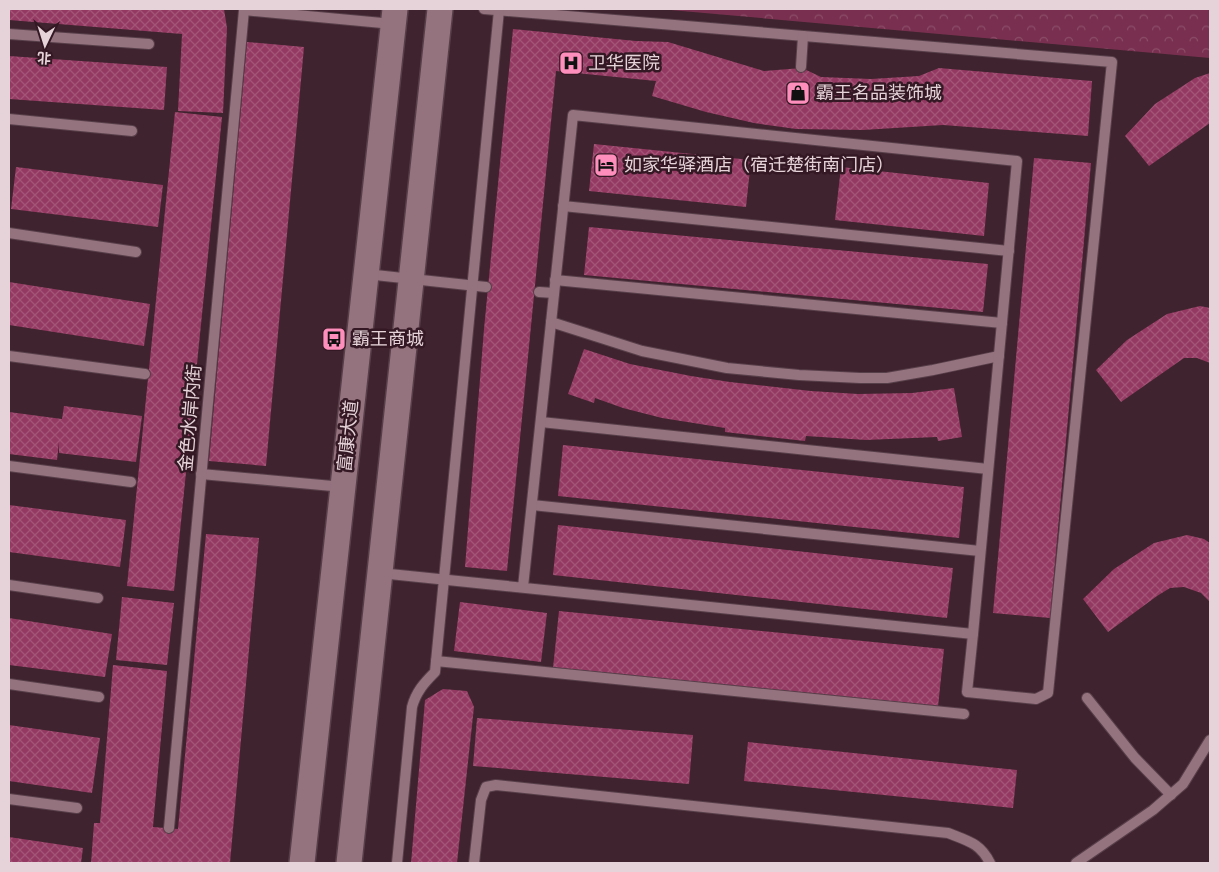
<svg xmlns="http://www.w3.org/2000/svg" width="1219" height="872" font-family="'Golos Text','Noto Sans SC',sans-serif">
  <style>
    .park { fill: url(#park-crowns) }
    .building { fill: url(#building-cross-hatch) }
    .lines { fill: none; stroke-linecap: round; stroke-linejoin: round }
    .service-casing { stroke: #573f49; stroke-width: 12 }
    .tertiary-casing { stroke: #573f49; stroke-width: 28 }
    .service { stroke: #94727e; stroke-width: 10 }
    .tertiary { stroke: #94727e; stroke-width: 25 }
    .labels { text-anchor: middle; stroke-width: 5; stroke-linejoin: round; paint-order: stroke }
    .poi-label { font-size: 18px; fill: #e6d3d9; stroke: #341924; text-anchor: start }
    .street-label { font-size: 18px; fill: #e6d3d9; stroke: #341924 }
  </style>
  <defs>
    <pattern id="park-crowns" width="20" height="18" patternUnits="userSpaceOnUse" patternTransform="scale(1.25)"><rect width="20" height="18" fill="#793050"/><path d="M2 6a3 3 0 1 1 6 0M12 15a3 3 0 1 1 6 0" fill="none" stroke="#8c4d69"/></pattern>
    <pattern id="building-cross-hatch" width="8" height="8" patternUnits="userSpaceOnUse" patternTransform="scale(1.25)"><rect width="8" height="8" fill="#943962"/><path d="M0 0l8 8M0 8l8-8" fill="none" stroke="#a35578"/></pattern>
  </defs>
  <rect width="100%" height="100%" fill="#3f232e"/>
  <path class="park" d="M659 9H1210V58Z"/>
  <g class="building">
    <path d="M9 9H224L227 28 223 113 178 111 182 34 9 20Z"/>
    <path d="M513 29 636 41 668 42 764 71 802 68 821 77 871 79 919 76 939 68 1092 81 1088 136 943 125 863 130 796 129 754 123 706 112 652 96 656 81 556 71 507 571 465 567 484 329Z"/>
    <path d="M247 42 304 47 266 466 209 461Z"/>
    <path d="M9 56 167 67 164 110 9 99Z"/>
    <path d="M1210 73V123L1149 166 1125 136 1155 104 1195 78Z"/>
    <path d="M175 112 222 117 174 591 127 586Z"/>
    <path d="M594 144 751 160 746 207 589 191Z"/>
    <path d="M1034 158 1091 163 1050 618 993 613Z"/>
    <path d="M16 167 163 185 158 227 11 209Z"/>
    <path d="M841 167 989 183 984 236 835 220Z"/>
    <path d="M589 227 988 264 983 312 584 275Z"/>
    <path d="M9 282 150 304 144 346 9 325Z"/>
    <path d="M1200 306 1210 308V363L1197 358H1184L1121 402 1096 370 1127 340 1167 314Z"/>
    <path d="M584 349 630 364 691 376 730 382 811 391 858 394 912 393 954 388 962 437 938 441 937 437 866 440 806 436 805 441 725 432V428L662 418 623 408 595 398 594 403 568 394Z"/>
    <path d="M64 406 142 416 136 462 59 453V442L57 460 9 454V412L62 419Z"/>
    <path d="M563 445 964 487 959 538 558 496Z"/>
    <path d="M9 505 126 520 120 567 9 552Z"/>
    <path d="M558 525 953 568 947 618 553 575Z"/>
    <path d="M206 534 259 538 230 863H91L94 823H100L113 665 167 671 153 827 178 829Z"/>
    <path d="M1187 535 1204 539 1210 543V602L1201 593 1184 587 1170 588 1157 596 1108 632 1083 599 1114 569 1154 543Z"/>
    <path d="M122 597 174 603 167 665 116 660Z"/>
    <path d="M460 602 547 613 541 662 454 651Z"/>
    <path d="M559 611 944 649 938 707 553 668Z"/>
    <path d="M9 618 112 634 105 677 9 665Z"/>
    <path d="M443 689 467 691 474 707 457 863H411L425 700Z"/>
    <path d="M477 718 693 735 689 784 473 766Z"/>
    <path d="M9 725 100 738 92 793 9 781Z"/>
    <path d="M748 742 1017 770 1013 808 744 781Z"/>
    <path d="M9 837 83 848 81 863H9Z"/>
  </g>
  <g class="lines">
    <g class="service-casing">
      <g id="service">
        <path d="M484 9 1112 62 1048 693 1036 699 967 692 973 634"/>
        <path d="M9 34 149 44"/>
        <path d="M801 67 803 36"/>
        <path d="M9 119 132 131"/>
        <path d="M563 206 1009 251"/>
        <path d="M9 233 136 252"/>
        <path d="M366 274 486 287"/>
        <path d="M555 280 1002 323"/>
        <path d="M539 292 554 293"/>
        <path d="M551 322 642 351 727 368 799 375 860 378H887L933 370 999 356"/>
        <path d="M9 356 145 374"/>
        <path d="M541 422 988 469"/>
        <path d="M9 466 131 482"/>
        <path d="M201 474 343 487"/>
        <path d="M532 505 980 551"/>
        <path d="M380 573 973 634 1017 161 573 115 523 587"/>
        <path d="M9 585 98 598"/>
        <path d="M436 661 964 714"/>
        <path d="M9 684 99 697"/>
        <path d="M1087 698 1135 758 1171 795"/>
        <path d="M9 799 77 808"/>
        <path d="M169 828 244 10 393 24"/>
        <path d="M397 863 412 707C416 692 424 683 435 672L499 10"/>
        <path d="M474 863 481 800 486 787 496 785 948 833C968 841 980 843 990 863"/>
        <path d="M1076 863 1153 810 1183 784 1210 740"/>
      </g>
    </g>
    <g class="tertiary-casing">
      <g id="tertiary">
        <path d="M302 863 395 9"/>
        <path d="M349 863 440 9"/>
      </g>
    </g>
    <use href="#service" class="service"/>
    <use href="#tertiary" class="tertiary"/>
  </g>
  <defs>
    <g id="hospital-square" transform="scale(1.25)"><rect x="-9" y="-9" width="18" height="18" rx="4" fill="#fe8ebb" stroke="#341924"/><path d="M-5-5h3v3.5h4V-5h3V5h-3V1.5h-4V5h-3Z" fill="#111"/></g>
    <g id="shop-square" transform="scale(1.25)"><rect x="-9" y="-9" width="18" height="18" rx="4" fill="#fe8ebb" stroke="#341924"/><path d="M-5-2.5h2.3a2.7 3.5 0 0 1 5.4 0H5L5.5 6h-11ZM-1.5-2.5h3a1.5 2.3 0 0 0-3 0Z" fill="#111"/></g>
    <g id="hotel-square" transform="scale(1.25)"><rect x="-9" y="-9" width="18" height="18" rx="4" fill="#fe8ebb" stroke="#341924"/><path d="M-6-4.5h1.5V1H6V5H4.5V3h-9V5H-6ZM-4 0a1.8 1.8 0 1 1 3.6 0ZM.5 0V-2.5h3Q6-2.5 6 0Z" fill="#111"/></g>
    <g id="bus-square" transform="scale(1.25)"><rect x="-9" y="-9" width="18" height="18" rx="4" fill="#fe8ebb" stroke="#341924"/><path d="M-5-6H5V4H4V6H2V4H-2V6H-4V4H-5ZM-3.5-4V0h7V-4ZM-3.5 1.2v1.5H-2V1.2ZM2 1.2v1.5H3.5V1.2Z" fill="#111"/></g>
  </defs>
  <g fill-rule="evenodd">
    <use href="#hospital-square" x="571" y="63"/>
    <use href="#shop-square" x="798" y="93"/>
    <use href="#hotel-square" x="606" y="165"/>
    <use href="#bus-square" x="334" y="339"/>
  </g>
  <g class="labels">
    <g class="poi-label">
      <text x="588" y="69">卫华医院</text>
      <text x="816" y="99">霸王名品装饰城</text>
      <text x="624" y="171">如家华驿酒店（宿迁楚街南门店）</text>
      <text x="352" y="345">霸王商城</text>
    </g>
    <g class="street-label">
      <text transform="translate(190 418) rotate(-85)" y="6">金色水岸内街</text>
      <text transform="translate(348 436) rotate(-84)" y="6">富康大道</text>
    </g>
  </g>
  <rect width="1219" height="872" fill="none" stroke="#e6d3d9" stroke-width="20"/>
  <g transform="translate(45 45) rotate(184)" stroke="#341924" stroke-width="4" paint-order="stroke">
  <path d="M0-4L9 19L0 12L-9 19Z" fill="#e6d3d9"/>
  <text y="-8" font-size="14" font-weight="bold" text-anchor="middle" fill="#e6d3d9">北</text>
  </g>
</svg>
